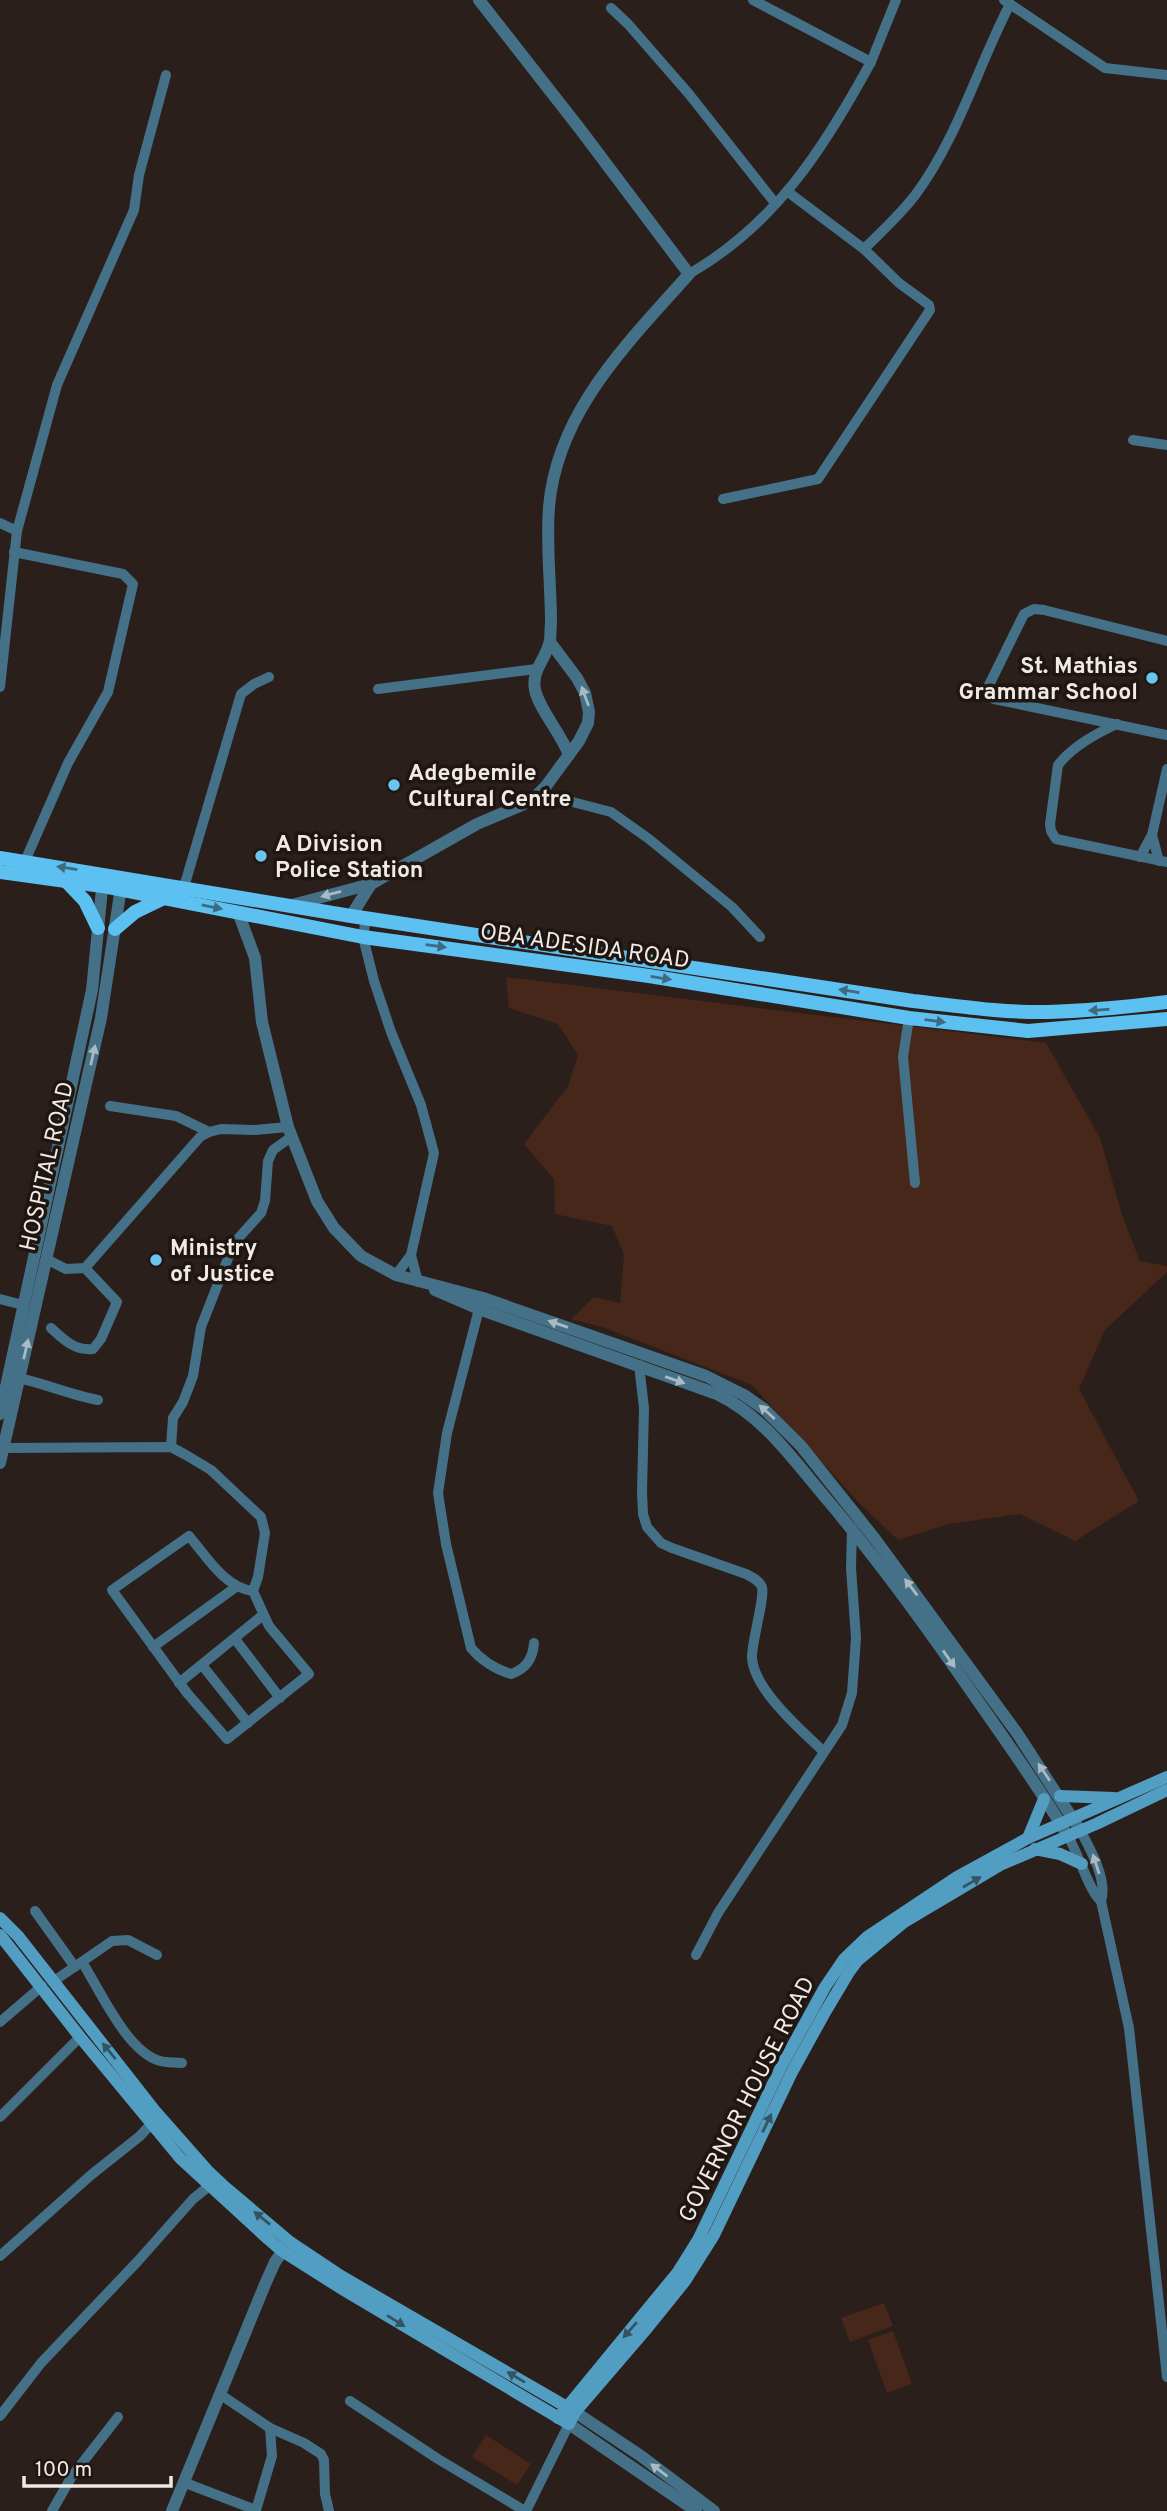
<svg xmlns="http://www.w3.org/2000/svg" width="1167" height="2511" font-family="Overpass,sans-serif">
  <style>
    .green { fill: #472719 }
    .lines { fill: none; stroke-linecap: round; stroke-linejoin: round }
    .minor { stroke: #447188; stroke-width: 10 }
    .tertiary { stroke: #447188; stroke-width: 12 }
    .secondary { stroke: #529ec3; stroke-width: 12 }
    .primary { stroke: #5cc0f0; stroke-width: 14 }
    .oneway { fill: #abb9c0 }
    .oneway2 { fill: #3e6b80 }
    .oneway3 { fill: #365361 }
    .poi-dot { fill: #69c4f0; stroke: #201611; stroke-width: 2.5 }
    .labels { text-anchor: middle; stroke-width: 7; stroke-linejoin: round; paint-order: stroke }
    .poi-label { font-size: 23px; font-weight: bold; fill: #f0e9e5; stroke: #201611; text-anchor: start }
    .street-label { font-size: 23px; fill: #f0e9e5; stroke: #201611 }
  </style>
  <rect width="100%" height="100%" fill="#2a1f1b"/>
  <g class="green">
    <path d="M506 977 1046 1043 1100 1138 1123 1218 1140 1261 1167 1266V1272L1105 1330 1079 1389 1139 1501 1075 1541 1020 1514 949 1524 898 1540 859 1503 752 1385 602 1327 571 1319 594 1297 620 1303 624 1255 612 1226 555 1214 554 1179 524 1144 568 1086 578 1055 558 1024 509 1008Z"/>
    <path d="M884 2303 893 2326 850 2342 841 2318Z"/>
    <path d="M893 2331 912 2384 887 2393 868 2340Z"/>
    <path d="M486 2435 531 2464 517 2485 472 2457Z"/>
  </g>
  <g class="lines">
    <g class="minor">
      <path d="M1004 0 1105 68 1167 75"/>
      <path d="M611 8 628 24 689 94 775 203"/>
      <path d="M871 62 896 0"/>
      <path d="M864 249C882 231 901 214 916 194 958 137 978 66 1010 4"/>
      <path d="M689 274C776 224 824 148 871 62L753 0"/>
      <path d="M1133 440 1167 445"/>
      <path d="M723 499 818 479 930 310 929 305 899 283 864 249 788 192"/>
      <path d="M0 523 17 531 0 687"/>
      <path d="M17 531 57 385 134 210 139 175 166 75"/>
      <path d="M14 552 123 574 133 584 108 692 68 763 25 861"/>
      <path d="M1167 641 1044 610 1034 609 1024 614 989 685 988 691 994 699 1167 735"/>
      <path d="M378 689 536 669"/>
      <path d="M1117 724C1097 733 1072 747 1058 765L1050 824 1051 831 1056 839 1167 862"/>
      <path d="M535 797 561 799 611 812 649 839 732 907 760 937"/>
      <path d="M1152 835 1159 861"/>
      <path d="M1140 857 1152 835 1167 769"/>
      <path d="M184 887 241 694 254 684 269 677"/>
      <path d="M366 918 363 937 374 981 391 1032 421 1105 434 1153 411 1255 396 1275"/>
      <path d="M909 1018 903 1057 915 1183"/>
      <path d="M110 1106 176 1116 209 1132"/>
      <path d="M411 1255 418 1282"/>
      <path d="M46 1259 66 1269 85 1268 200 1137 209 1132 221 1129 255 1130 288 1127"/>
      <path d="M0 1299 23 1305"/>
      <path d="M479 1309 447 1433 438 1493 446 1544 471 1648C481 1660 495 1669 511 1674 526 1669 533 1658 534 1643"/>
      <path d="M51 1328C64 1340 75 1351 93 1349L101 1339 117 1302 85 1268"/>
      <path d="M639 1365 644 1408 642 1492 643 1514 647 1527 661 1543 672 1548 746 1574C752 1577 759 1580 762 1587 765 1598 752 1640 752 1657 753 1689 801 1730 823 1751"/>
      <path d="M19 1378C46 1384 71 1395 98 1400"/>
      <path d="M171 1447 173 1418 183 1402 193 1376 201 1327 234 1243 261 1213 265 1201 268 1161 273 1150 291 1137"/>
      <path d="M3 1448 171 1447 186 1455 211 1470 261 1517 265 1533 258 1577 253 1591 269 1626 309 1674 227 1739 187 1693 112 1590 189 1536C207 1557 225 1588 253 1591"/>
      <path d="M235 1639 280 1698"/>
      <path d="M153 1647 236 1587"/>
      <path d="M202 1665 248 1723"/>
      <path d="M179 1683 263 1615"/>
      <path d="M1080 1830C1090 1848 1108 1881 1101 1901L1129 2028 1167 2377"/>
      <path d="M1067 1835C1078 1851 1089 1892 1101 1901"/>
      <path d="M35 1911 75 1967"/>
      <path d="M696 1955 718 1913 842 1725 852 1693 856 1638 851 1568 852 1528"/>
      <path d="M82 1962C100 1990 127 2052 160 2061 167 2063 175 2062 182 2063"/>
      <path d="M54 1981 112 1941 128 1940 157 1955"/>
      <path d="M0 2022 42 1986"/>
      <path d="M0 2117 80 2037"/>
      <path d="M0 2256 91 2175 140 2136 151 2124"/>
      <path d="M221 2395 270 2428 304 2443 321 2454 324 2460 325 2494 329 2511"/>
      <path d="M350 2401 438 2459 525 2511"/>
      <path d="M0 2416 41 2363 138 2261 193 2199 214 2182"/>
      <path d="M183 2482 256 2510 272 2456 270 2428"/>
      <path d="M52 2511 72 2476 118 2417"/>
      <path d="M526 2511 569 2424"/>
    </g>
    <g class="tertiary">
      <path d="M479 0 580 129 689 274C629 342 557 411 549 507 546 546 551 585 551 624 550 629 551 635 550 640 547 659 531 669 535 690 540 711 561 733 569 755"/>
      <path d="M292 905 371 884 477 824 522 805 535 797 546 786 579 741 588 723 589 712 585 693 577 678 550 642"/>
      <path d="M238 912 255 958 262 1022 288 1127 317 1201 334 1228 361 1256 396 1275 483 1298 706 1376 744 1395 764 1409 801 1446 875 1539 1017 1733 1080 1830"/>
      <path d="M351 916 371 884"/>
      <path d="M435 1290 479 1309 717 1394C763 1416 792 1458 824 1496 880 1562 930 1632 980 1704 1009 1745 1039 1788 1065 1831"/>
      <path d="M0 1414 92 990 103 879"/>
      <path d="M0 1463 101 1018 122 881"/>
      <path d="M575 2412 641 2456 714 2511"/>
      <path d="M569 2424 696 2511"/>
      <path d="M172 2511 266 2282 275 2262 287 2245"/>
    </g>
    <g class="secondary">
      <path d="M1060 1796 1114 1798"/>
      <path d="M1028 1838 1044 1799"/>
      <path d="M1035 1849 1060 1854 1082 1864"/>
      <path d="M0 1918 18 1936 155 2111 207 2170 225 2187 290 2242 341 2276 572 2410"/>
      <path d="M0 1935 80 2037 180 2158 267 2238 282 2251 339 2287 569 2424 575 2412 648 2327 685 2281 714 2235 792 2072 824 2014 849 1972 858 1960 904 1922 1000 1865 1096 1824 1167 1790"/>
      <path d="M558 2418 678 2272 698 2240 782 2065 825 1987 844 1959 867 1937 957 1877 1028 1838 1167 1777"/>
    </g>
    <g class="primary">
      <path d="M0 858 351 916 913 1001C958 1006 1003 1013 1048 1012 1088 1011 1127 1007 1167 1002"/>
      <path d="M0 872 102 886 363 937 649 976 909 1018 1028 1031 1167 1019"/>
      <path d="M66 881 85 901 98 928"/>
      <path d="M115 929 135 912 164 898"/>
    </g>
  </g>
  <defs><path id="oneway-solid" d="M-6-.8H1V-3.2L6.5 0L1 3.2V.8H-6Z" transform="scale(1.75)"/></defs>
  <g class="oneway">
    <use href="#oneway-solid" transform="translate(585 696) rotate(-110)"/>
    <use href="#oneway-solid" transform="translate(331 894) rotate(165)"/>
    <use href="#oneway-solid" transform="translate(93 1055) rotate(-77)"/>
    <use href="#oneway-solid" transform="translate(558 1324) rotate(-161)"/>
    <use href="#oneway-solid" transform="translate(26 1349) rotate(-77)"/>
    <use href="#oneway-solid" transform="translate(675 1380) rotate(19)"/>
    <use href="#oneway-solid" transform="translate(767 1412) rotate(-138)"/>
    <use href="#oneway-solid" transform="translate(911 1587) rotate(-127)"/>
    <use href="#oneway-solid" transform="translate(949 1659) rotate(55)"/>
    <use href="#oneway-solid" transform="translate(1044 1772) rotate(-124)"/>
    <use href="#oneway-solid" transform="translate(1096 1864) rotate(-108)"/>
    <use href="#oneway-solid" transform="translate(659 2470) rotate(-143)"/>
  </g>
  <g class="oneway2">
    <use href="#oneway-solid" transform="translate(67 868) rotate(-171)"/>
    <use href="#oneway-solid" transform="translate(212 907) rotate(11)"/>
    <use href="#oneway-solid" transform="translate(436 946) rotate(7)"/>
    <use href="#oneway-solid" transform="translate(661 978) rotate(9)"/>
    <use href="#oneway-solid" transform="translate(849 991) rotate(-171)"/>
    <use href="#oneway-solid" transform="translate(1099 1010) rotate(176)"/>
    <use href="#oneway-solid" transform="translate(935 1021) rotate(7)"/>
  </g>
  <g class="oneway3">
    <use href="#oneway-solid" transform="translate(972 1882) rotate(-30)"/>
    <use href="#oneway-solid" transform="translate(109 2051) rotate(-129)"/>
    <use href="#oneway-solid" transform="translate(767 2123) rotate(-64)"/>
    <use href="#oneway-solid" transform="translate(262 2218) rotate(-141)"/>
    <use href="#oneway-solid" transform="translate(396 2321) rotate(32)"/>
    <use href="#oneway-solid" transform="translate(630 2330) rotate(131)"/>
    <use href="#oneway-solid" transform="translate(516 2377) rotate(-149)"/>
  </g>
  <g class="poi-dot">
    <circle cx="1152" cy="678" r="7"/>
    <circle cx="394" cy="785" r="7"/>
    <circle cx="261" cy="856" r="7"/>
    <circle cx="156" cy="1260" r="7"/>
  </g>
  <g class="labels">
    <g class="poi-label">
      <text x="1138" y="673" text-anchor="end">St. Mathias<tspan x="1138" dy="26">Grammar School</tspan></text>
      <text x="408" y="780">Adegbemile<tspan x="408" dy="26">Cultural Centre</tspan></text>
      <text x="275" y="851">A Division<tspan x="275" dy="26">Police Station</tspan></text>
      <text x="170" y="1255">Ministry<tspan x="170" dy="26">of Justice</tspan></text>
    </g>
    <g class="street-label">
      <text transform="translate(585 945) rotate(8)" y="8">OBA ADESIDA ROAD</text>
      <text transform="translate(46 1166) rotate(-77)" y="8">HOSPITAL ROAD</text>
      <text transform="translate(746 2099) rotate(-63)" y="8">GOVERNOR HOUSE ROAD</text>
    </g>
  </g>
  <path d="M24 2476v10h147v-10" fill="none" stroke="#f0e9e5" stroke-width="3.5"/>
  <text x="35" y="2476" font-size="21" fill="#f0e9e5" stroke="#201611" stroke-width="5" paint-order="stroke">100 m</text>
</svg>
